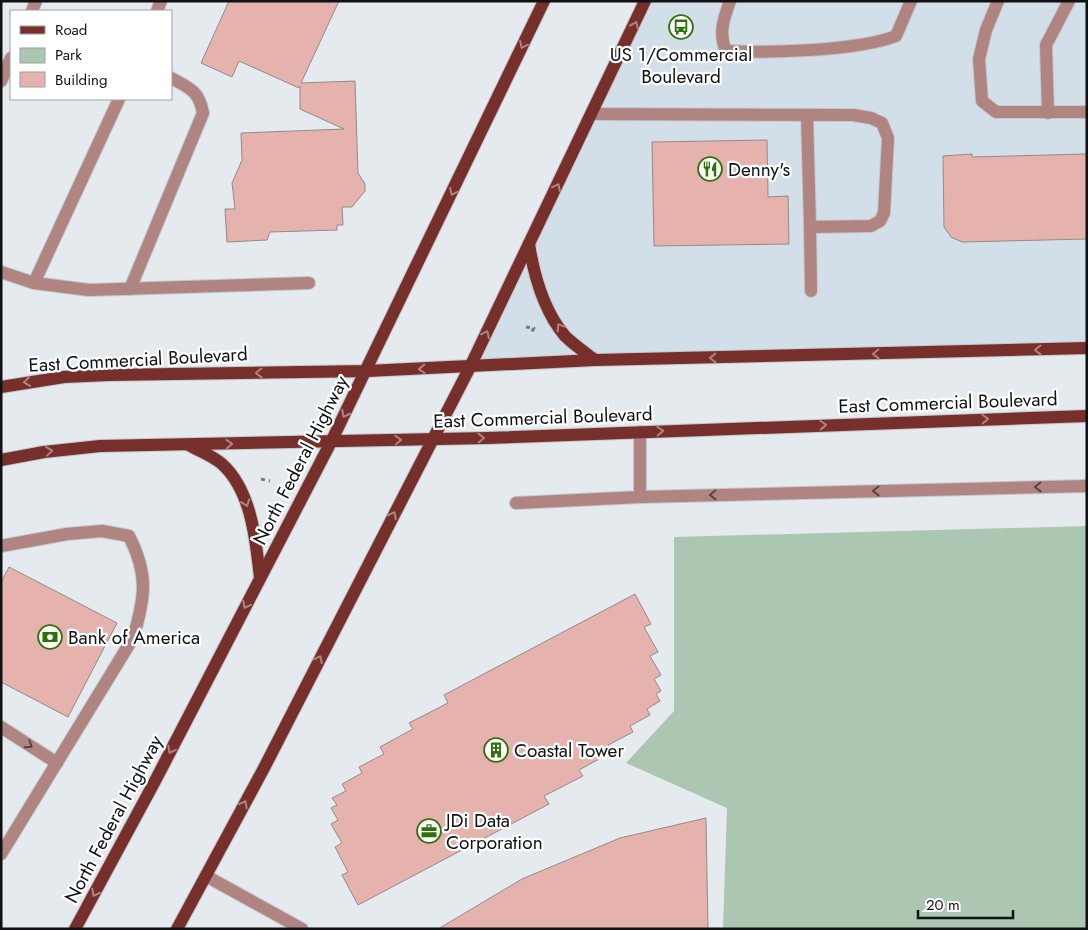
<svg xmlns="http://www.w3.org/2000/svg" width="1088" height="930" font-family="Jost,sans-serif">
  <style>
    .built { fill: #d2dee8 }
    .green { fill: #abc6b1 }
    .building { fill: #e6b2ae; stroke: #928b8a }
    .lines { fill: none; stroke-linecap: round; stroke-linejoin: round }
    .service-casing { stroke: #c2c7cb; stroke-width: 14 }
    .minor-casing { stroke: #c2c7cb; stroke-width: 14 }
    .primary-casing { stroke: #c2c7cb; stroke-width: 14 }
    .path { stroke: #777b7d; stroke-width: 3; stroke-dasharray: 4 4; stroke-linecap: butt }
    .service { stroke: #b08480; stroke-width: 12 }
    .minor { stroke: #b08480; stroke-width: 12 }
    .primary { stroke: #772f2c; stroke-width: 12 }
    .oneway { stroke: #ad8280 }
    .oneway2 { stroke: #574544 }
    .labels { text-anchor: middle; stroke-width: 4.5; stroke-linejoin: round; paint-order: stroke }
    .poi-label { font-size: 19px; fill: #0f1112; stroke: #fff; text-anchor: start }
    .street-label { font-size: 19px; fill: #0f1112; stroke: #fff }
  </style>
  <rect width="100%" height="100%" fill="#e4eaee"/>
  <path class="built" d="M640 1H1087V349L466 366Z"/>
  <path class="green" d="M1087 526V929H723L727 808 626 763 674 711V537Z"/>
  <g class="building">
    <path d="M229 1H339L301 83 355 81 358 173 365 184V191L352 207H342L343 225H337V230L270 232 267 240 227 242 225 209H235L232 183 242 160 241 133 344 129 300 109V86L299 88 239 61 232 77 201 63Z"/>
    <path d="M767 140 768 197 788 196 789 244 654 246 652 142Z"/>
    <path d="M972 154V157L1087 154V239L962 242 951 237 944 227 943 156Z"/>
    <path d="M9 567 117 623 68 717 1 682V582Z"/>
    <path d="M635 594 651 624 644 627 658 652 650 656 661 675 654 679 661 691 656 694 660 701 647 709 650 715 630 726 633 732 608 745 612 752 579 770 583 776 544 796 549 804 358 905 342 875 348 872 335 847 342 843 331 824 338 820 331 808 337 805 332 798 346 791 342 784 362 773 359 767 384 754 380 747 413 729 409 723 448 703 444 695Z"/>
    <path d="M706 818 708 929H438L522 879 620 838Z"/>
  </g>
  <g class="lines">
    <g class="service-casing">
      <g id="service">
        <path d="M730 1C724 18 718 33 726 51 769 53 857 51 896 36L911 1"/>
        <path d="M998 1 986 30 979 59 982 101 996 112H1087"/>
        <path d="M157 11 161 1"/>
        <path d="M1048 113 1046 45 1069 1"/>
        <path d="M593 114 853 115 871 118 882 123 888 138 884 213 880 221 871 226 810 227 811 291"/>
        <path d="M807 115 810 227"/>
        <path d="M1 272 34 283 89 290 309 283"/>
        <path d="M34 283 119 99"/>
        <path d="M130 289 203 113C199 91 190 88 171 78"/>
        <path d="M640 497 1087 486"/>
        <path d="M516 503 640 497V432"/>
        <path d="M1 546 67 534 102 531 129 536C149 575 145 598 133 638L1 854"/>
        <path d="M1 727 57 763"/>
        <path d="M206 876 302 929"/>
      </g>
    </g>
    <g class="minor-casing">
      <g id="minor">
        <path d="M32 11 36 1"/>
        <path d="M1 81 11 58"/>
      </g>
    </g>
    <g class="primary-casing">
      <g id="primary">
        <path d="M529 244C534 276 543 310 565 336 574 345 586 353 595 360"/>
        <path d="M1 387 64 377 108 375 367 371 595 360 1087 348"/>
        <path d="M189 445C199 451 213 456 222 464 252 491 256 542 260 578"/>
        <path d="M1 460 44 452 100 446 487 438 1087 416"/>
        <path d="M75 929 154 783 331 442 544 1"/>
        <path d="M177 929 264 768 470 367 645 1"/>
      </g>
    </g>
    <g class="path">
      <path d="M526 327 534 328 531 333"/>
      <path d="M261 479 270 481"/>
    </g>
    <use href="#service" class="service"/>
    <use href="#minor" class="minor"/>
    <use href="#primary" class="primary"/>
  </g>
  <defs><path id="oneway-chevron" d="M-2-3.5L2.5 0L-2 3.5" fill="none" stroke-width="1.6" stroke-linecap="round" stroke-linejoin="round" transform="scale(1.25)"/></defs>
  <g class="oneway">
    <use href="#oneway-chevron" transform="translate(635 25) rotate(-66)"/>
    <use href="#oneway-chevron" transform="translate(523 45) rotate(116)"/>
    <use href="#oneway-chevron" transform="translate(557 187) rotate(-64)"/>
    <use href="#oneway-chevron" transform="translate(453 192) rotate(116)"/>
    <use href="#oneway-chevron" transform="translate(560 327) rotate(-122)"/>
    <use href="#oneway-chevron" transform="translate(486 334) rotate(-64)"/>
    <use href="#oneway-chevron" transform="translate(1038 350) rotate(179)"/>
    <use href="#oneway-chevron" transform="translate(876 354) rotate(179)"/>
    <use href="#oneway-chevron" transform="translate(713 358) rotate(179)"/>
    <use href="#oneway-chevron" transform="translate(422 369) rotate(178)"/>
    <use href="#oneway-chevron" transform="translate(259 373) rotate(179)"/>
    <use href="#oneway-chevron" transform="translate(27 382) rotate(172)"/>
    <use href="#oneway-chevron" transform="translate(345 414) rotate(117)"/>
    <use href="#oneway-chevron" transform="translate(985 419) rotate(-2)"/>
    <use href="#oneway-chevron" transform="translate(823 425) rotate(-2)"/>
    <use href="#oneway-chevron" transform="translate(660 431) rotate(-2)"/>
    <use href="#oneway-chevron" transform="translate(481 438) rotate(-1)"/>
    <use href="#oneway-chevron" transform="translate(398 440) rotate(-2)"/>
    <use href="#oneway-chevron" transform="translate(229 444) rotate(-2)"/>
    <use href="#oneway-chevron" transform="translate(49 451) rotate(-6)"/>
    <use href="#oneway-chevron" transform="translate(246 503) rotate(71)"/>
    <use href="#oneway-chevron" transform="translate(393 515) rotate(-63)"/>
    <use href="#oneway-chevron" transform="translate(246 605) rotate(118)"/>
    <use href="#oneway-chevron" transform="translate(319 659) rotate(-63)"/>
    <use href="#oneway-chevron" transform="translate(171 750) rotate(118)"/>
    <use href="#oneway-chevron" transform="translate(244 804) rotate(-62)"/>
    <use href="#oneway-chevron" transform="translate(95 893) rotate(118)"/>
  </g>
  <g class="oneway2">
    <use href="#oneway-chevron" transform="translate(1038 487) rotate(179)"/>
    <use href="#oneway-chevron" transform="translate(876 491) rotate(179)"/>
    <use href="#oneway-chevron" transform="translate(713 495) rotate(179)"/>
    <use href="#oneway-chevron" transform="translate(29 745) rotate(33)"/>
  </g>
  <defs>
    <g id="bus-ring" transform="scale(1.25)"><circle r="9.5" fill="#fff" stroke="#307109" stroke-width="1.5"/><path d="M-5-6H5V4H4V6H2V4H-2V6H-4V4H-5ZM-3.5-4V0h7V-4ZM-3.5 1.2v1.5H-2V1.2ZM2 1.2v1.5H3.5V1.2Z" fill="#307109"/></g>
    <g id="restaurant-ring" transform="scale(1.25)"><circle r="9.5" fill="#fff" stroke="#307109" stroke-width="1.5"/><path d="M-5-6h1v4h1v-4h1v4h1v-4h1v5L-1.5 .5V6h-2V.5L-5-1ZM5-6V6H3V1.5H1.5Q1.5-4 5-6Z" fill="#307109"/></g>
    <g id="bank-ring" transform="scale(1.25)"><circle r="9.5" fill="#fff" stroke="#307109" stroke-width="1.5"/><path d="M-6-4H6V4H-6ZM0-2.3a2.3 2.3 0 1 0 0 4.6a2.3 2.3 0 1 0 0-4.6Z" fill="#307109"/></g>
    <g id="building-ring" transform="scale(1.25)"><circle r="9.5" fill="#fff" stroke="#307109" stroke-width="1.5"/><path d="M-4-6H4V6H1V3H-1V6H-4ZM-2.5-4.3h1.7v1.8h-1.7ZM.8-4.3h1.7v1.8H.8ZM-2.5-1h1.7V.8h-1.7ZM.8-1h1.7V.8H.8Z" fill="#307109"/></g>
    <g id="office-ring" transform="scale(1.25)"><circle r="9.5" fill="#fff" stroke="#307109" stroke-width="1.5"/><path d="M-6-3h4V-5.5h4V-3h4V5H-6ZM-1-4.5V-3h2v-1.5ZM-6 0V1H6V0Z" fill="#307109"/></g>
  </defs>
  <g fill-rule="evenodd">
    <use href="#bus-ring" x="681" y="27"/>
    <use href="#restaurant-ring" x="710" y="169"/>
    <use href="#bank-ring" x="50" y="637"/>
    <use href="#building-ring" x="496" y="750"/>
    <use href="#office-ring" x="429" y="831"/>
  </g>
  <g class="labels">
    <g class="poi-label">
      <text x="681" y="61" text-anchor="middle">US 1/Commercial<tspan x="681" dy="22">Boulevard</tspan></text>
      <text x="728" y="176">Denny's</text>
      <text x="68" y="644">Bank of America</text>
      <text x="514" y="757">Coastal Tower</text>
      <text x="446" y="827">JDi Data<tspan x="446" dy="22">Corporation</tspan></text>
    </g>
    <g class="street-label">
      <text transform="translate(138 359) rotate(-3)" y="7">East Commercial Boulevard</text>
      <text transform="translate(948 402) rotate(-2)" y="7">East Commercial Boulevard</text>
      <text transform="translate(543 417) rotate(-2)" y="7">East Commercial Boulevard</text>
      <text transform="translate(300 460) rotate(-63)" y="7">North Federal Highway</text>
      <text transform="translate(113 819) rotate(-62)" y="7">North Federal Highway</text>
    </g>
  </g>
  <rect width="1088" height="930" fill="none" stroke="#0f1112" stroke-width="5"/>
  <rect x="10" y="10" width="162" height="90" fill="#ffffff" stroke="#9fa0a0"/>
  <rect x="20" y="26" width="25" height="8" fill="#772f2c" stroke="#9fa0a0"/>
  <text x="55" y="35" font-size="15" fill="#0f1112">Road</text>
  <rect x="20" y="48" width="25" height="15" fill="#abc6b1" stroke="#9fa0a0"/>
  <text x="55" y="60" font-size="15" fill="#0f1112">Park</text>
  <rect x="20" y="72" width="25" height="15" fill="#e6b2ae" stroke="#9fa0a0"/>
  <text x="55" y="85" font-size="15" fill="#0f1112">Building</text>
  <path d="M918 910v8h95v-8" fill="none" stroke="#0f1112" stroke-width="2.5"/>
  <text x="926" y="910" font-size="15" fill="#0f1112" stroke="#ffffff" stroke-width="4" paint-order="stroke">20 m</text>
</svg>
